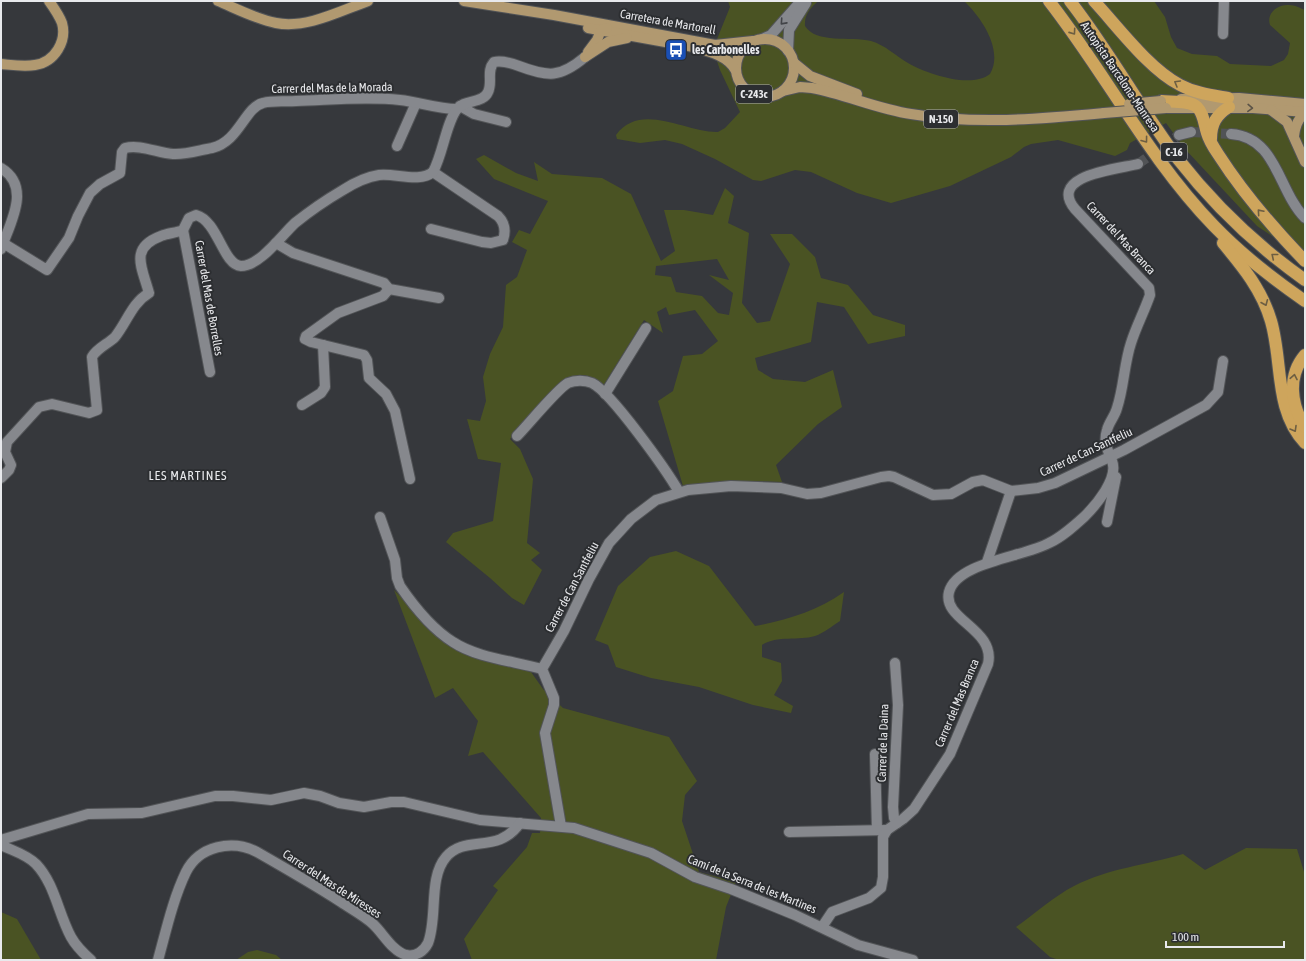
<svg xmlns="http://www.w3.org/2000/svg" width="1306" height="961" font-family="'Asap Condensed',sans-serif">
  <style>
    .green { fill: #4a5323; fill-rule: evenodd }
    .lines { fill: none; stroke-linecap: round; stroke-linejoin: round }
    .minor-tunnel { stroke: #515356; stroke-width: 10; stroke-dasharray: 10 5; stroke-linecap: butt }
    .minor-casing { stroke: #525457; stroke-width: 12 }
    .major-casing { stroke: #525457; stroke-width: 12 }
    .highway-casing { stroke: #525457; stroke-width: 14 }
    .minor { stroke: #86888d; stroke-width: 10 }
    .major { stroke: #b19970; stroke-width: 10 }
    .highway { stroke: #cea55c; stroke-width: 12 }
    .major-bridge-casing { stroke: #525457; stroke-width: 12; stroke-linecap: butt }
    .major-bridge { stroke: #b19970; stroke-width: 10 }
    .oneway { stroke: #424448 }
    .oneway2 { stroke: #6d5e42 }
    .oneway3 { stroke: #5b5347 }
    .labels { text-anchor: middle; stroke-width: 4; stroke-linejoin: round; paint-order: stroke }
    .shield { fill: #2c2e31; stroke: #b0b1b4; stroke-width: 1 }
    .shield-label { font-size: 11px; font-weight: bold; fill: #e8e9ec }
    .street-label { font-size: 12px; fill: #e8e9ec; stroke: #2c2e31 }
    .poi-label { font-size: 12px; font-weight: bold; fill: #e8e9ec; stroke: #2c2e31; text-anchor: start }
    .neighbourhood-label { font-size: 13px; letter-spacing: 1px; fill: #e8e9ec; stroke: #2c2e31 }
  </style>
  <rect width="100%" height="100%" fill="#36383c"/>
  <g class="green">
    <path d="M728 1H818C811 8 804 14 805 26 816 44 851 36 871 41 885 45 896 56 908 63 927 74 971 89 990 74 1004 50 981 17 964 1H1154L1165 17 1171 37 1177 48 1192 54 1217 56 1230 64 1271 66 1284 60 1288 54 1290 43 1270 25C1266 13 1278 4 1289 5 1295 5 1300 8 1305 10V258L1257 226 1185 149 1166 123 1130 143 1127 150 1115 156 1058 140 1031 144 1024 147 1011 157 950 186 891 203 857 193 811 172 795 170 761 181 753 180 715 159 682 144 665 140 640 143 617 139 616 135C641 101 686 133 718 132L725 128 740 112 720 70 713 49 730 7Z"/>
    <path d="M484 155 516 173 538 181 534 162 552 174 602 178 631 194 661 261 675 251 664 210H684L713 215 725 188 734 196 728 223 749 233 742 303 757 323 770 321 790 264 770 234H792L815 257 821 278 848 285 873 315 905 325V336L868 344 844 307 817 302 811 342 755 358 758 370 773 379 805 382 833 370 842 407 818 424 776 465 782 482 751 481 683 486 658 401 673 391 683 356 702 354 718 341 695 310 669 315 666 307 657 312 663 333 644 320 603 386 585 375 565 380 510 439 520 449 533 479 527 543 540 553 531 560 542 570 524 605 512 598 490 578 446 542 453 533 493 521 501 463 478 459 467 419 480 421 486 401 483 377 490 354 503 327 506 285 517 277 527 250 512 242 519 230 530 234 548 201 494 179 476 159ZM717 259 729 280 709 275 733 293 729 315 718 313 702 296 676 292 671 277 655 275 656 266Z"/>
    <path d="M676 551 709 566 755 626C787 620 817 611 844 592L840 621C832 626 824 633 815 636 799 641 777 635 762 645V657L781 663 782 681 774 695 793 706 791 713 753 705 699 687 651 678 616 667 608 645 595 640 618 586 650 557Z"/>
    <path d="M394 590 422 618 492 662 531 672 543 689 563 708 669 737 697 781 685 795 682 821 699 872 736 882 726 907 716 960H472L464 939 498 890 493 886 527 847 532 833H540L541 818 483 752 468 756 478 721 453 688 435 698Z"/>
    <path d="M1246 848 1297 849 1305 875V960H1059L1050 957 1016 927C1034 914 1056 895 1074 886 1109 868 1147 865 1183 854L1205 870Z"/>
    <path d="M1 912 17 919 41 960H1Z"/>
    <path d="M257 950 276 955 282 960H236L248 952Z"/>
  </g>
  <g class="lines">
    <g class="minor-tunnel">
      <path d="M1191 132 1231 134"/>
      <path d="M1138 164 1179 135"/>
    </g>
    <g class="minor-casing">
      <g id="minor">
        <path d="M1223 34 1224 1"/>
        <path d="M762 39 771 35 801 1"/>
        <path d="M788 51 789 30 806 3"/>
        <path d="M460 106 474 114 506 122"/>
        <path d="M1231 134C1277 137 1278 191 1305 218"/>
        <path d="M1179 135 1191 132"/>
        <path d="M397 146 416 103"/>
        <path d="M1 168C32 187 10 223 1 249"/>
        <path d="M431 229 482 242 491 243 503 240C506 231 505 223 498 216L433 172"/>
        <path d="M183 230 210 372"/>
        <path d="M3 243 47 270 69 238 78 216 90 193 100 184 120 173 122 152 125 148C140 144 158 153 173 154 185 155 200 150 212 148 239 142 245 107 263 103 274 100 285 102 296 101 330 100 366 96 400 100 419 102 437 109 457 109"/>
        <path d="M276 243 293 253 384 283 389 289 439 298"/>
        <path d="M389 289 383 296 338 313 306 336 305 339 311 342 364 355 367 360 369 378 386 394 395 411 410 479"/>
        <path d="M605 394 646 328"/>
        <path d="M302 405 321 393 325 387 323 345"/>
        <path d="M517 436C527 426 558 388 568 383 575 380 585 380 592 383 611 392 667 471 679 492"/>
        <path d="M1 478 9 470 11 465 5 452 7 442 39 407 52 404 89 413 97 410 92 357C97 348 108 344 115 337 127 322 132 303 149 293 142 267 129 248 161 236 168 233 176 233 183 230L189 218 196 215C218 221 223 265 241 266 260 266 282 235 295 223 310 211 326 200 343 190 354 183 366 177 379 175 396 173 419 183 433 172 443 154 446 123 457 109 464 99 483 104 488 92 493 82 486 71 494 62 502 60 511 63 519 66 548 77 560 78 585 57"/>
        <path d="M380 517 395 560 397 578 400 586C413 605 432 629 453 642 477 658 514 661 542 669"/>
        <path d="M1107 522 1116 477"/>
        <path d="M987 562 1011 491"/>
        <path d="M895 663 898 705 893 807 894 818 897 823"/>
        <path d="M875 754 877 830"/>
        <path d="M561 826 545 733 554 705V698L542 669 564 631 589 579 609 543 631 519 656 500 688 490 731 486 781 488 807 494 821 493 881 477 889 476 894 477 933 495 951 494 973 482 983 480 1011 491 1038 488 1055 483 1124 450 1206 405 1218 392 1223 361"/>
        <path d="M789 832 887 830"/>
        <path d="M1 840 88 814 142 813 215 796H233L271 800 304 793 320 796 339 803 364 807 391 802H404L480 820 574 828 651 853 695 877 731 889 795 915 858 945 913 960"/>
        <path d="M1 845C13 851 26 854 36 864 55 884 58 913 71 937 76 946 83 953 91 960"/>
        <path d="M822 927 832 912 869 898 881 888 883 877V837L887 830 903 819 914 809 950 754 988 664C996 629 942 620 949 592 957 562 1024 557 1049 543 1062 537 1074 526 1085 516 1096 505 1119 478 1112 461 1108 450 1103 443 1107 430 1109 422 1115 416 1117 408 1124 387 1124 364 1131 343 1136 327 1144 312 1150 295L1149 288 1075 209C1047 175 1118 169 1138 164"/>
        <path d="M158 960C166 931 173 899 186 872 199 846 232 839 257 852 285 868 313 884 341 902 351 909 363 915 373 924 383 933 392 951 406 955 416 957 424 951 428 943 438 917 428 878 446 857 465 834 498 855 520 823"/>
      </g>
    </g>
    <g class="major-casing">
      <g id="major">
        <path d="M218 1C237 9 256 19 276 23 306 29 340 11 368 1"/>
        <path d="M464 1 554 15 715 45 753 41"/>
        <path d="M588 28 671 43"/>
        <circle cx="765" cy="68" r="29"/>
        <path d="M688 46C706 51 727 54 736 71"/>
        <path d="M588 52 597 40 601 30 607 28"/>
        <path d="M585 57 608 42 627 38"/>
        <path d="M794 63 810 76 857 94"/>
        <path d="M1 64C12 65 24 67 35 65 55 62 67 41 62 23 59 15 54 8 49 1"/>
        <path d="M783 91 800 87 812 88C845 94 877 109 911 114 976 125 1039 119 1104 113"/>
        <path d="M1181 99 1239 98 1305 104"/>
        <path d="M1166 108H1253L1305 112"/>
        <path d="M1271 110 1287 122 1305 162"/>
        <path d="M1294 136C1295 127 1297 119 1305 113"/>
      </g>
    </g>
    <g class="highway-casing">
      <g id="highway">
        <path d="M1049 1C1106 74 1149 159 1214 226 1241 254 1273 279 1305 301"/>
        <path d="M1070 1C1109 51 1140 108 1178 159 1214 205 1257 246 1305 280"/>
        <path d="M1094 1C1118 27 1149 69 1180 85 1195 93 1211 95 1228 98"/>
        <path d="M1161 101C1172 102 1189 100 1197 107 1204 114 1204 124 1207 133 1209 140 1214 148 1218 154 1243 193 1273 228 1305 261"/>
        <path d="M1211 139C1211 124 1216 115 1229 107"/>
        <path d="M1223 243C1243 267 1262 290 1271 321 1283 362 1274 410 1305 443"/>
        <path d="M1305 355C1287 376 1291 405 1305 427"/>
      </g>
    </g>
    <use href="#minor" class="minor"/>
    <use href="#major" class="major"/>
    <use href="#highway" class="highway"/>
    <g class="major-bridge-casing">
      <g id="major-bridge">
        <path d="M1129 104 1161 101"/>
        <path d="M1104 113 1166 108"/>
      </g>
    </g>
    <use href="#major-bridge" class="major-bridge"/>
  </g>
  <defs><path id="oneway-chevron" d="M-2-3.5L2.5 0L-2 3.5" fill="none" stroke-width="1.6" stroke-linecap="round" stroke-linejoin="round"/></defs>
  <use class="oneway" href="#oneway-chevron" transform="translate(783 22) rotate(132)"/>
  <g class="oneway2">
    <use href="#oneway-chevron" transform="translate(1073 32) rotate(55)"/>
    <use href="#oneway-chevron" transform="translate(1177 83) rotate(-150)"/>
    <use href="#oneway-chevron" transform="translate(1145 140) rotate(53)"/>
    <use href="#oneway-chevron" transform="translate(1260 212) rotate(-131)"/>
    <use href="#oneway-chevron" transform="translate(1274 256) rotate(-141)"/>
    <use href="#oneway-chevron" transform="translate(1265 303) rotate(67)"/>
    <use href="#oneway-chevron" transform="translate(1294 377) rotate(-79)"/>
    <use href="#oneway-chevron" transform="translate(1294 429) rotate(60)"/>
  </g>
  <use class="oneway3" href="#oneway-chevron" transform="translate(1250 108) rotate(2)"/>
  <defs>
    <g id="bus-square" transform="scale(1.15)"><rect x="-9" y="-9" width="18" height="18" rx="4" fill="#1a4fb4" stroke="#2c2e31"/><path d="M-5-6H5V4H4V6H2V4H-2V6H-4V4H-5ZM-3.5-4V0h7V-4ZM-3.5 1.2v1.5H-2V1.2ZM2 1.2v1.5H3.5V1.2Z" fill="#fff"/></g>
  </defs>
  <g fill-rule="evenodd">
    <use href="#bus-square" x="676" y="50"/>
  </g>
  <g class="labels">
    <g class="shield">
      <rect x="736" y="85" width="36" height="18" rx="3"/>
      <rect x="924" y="110" width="34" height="18" rx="3"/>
      <rect x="1161" y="143" width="26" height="18" rx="3"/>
    </g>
    <g class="shield-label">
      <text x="754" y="98">C-243c</text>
      <text x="941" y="123">N-150</text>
      <text x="1174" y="156">C-16</text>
    </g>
    <g class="street-label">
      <text transform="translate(668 22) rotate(10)" y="4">Carretera de Martorell</text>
      <text transform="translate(1120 77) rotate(56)" y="4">Autopista Barcelona-Manresa</text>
      <text transform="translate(332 88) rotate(-1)" y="4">Carrer del Mas de la Morada</text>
      <text transform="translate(1121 238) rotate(47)" y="4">Carrer del Mas Branca</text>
      <text transform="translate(209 298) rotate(80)" y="4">Carrer del Mas de Borrelles</text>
      <text transform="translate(1086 452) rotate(-25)" y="4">Carrer de Can Santfeliu</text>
      <text transform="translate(572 587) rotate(-62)" y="4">Carrer de Can Santfeliu</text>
      <text transform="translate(957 703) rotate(-67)" y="4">Carrer del Mas Branca</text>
      <text transform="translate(883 743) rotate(-88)" y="4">Carrer de la Daina</text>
      <text transform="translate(332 884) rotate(33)" y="4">Carrer del Mas de Miresses</text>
      <text transform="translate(752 884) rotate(22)" y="4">Camí de la Serra de les Martines</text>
    </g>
    <g class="poi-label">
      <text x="692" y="54">les Carbonelles</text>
    </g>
    <g class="neighbourhood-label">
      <text x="188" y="480">LES MARTINES</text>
    </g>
  </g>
  <rect width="1306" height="961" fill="none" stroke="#e8e9ec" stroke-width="4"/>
  <path d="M1166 941v6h118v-6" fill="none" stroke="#e8e9ec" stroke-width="2"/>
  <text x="1172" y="941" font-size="12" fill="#e8e9ec" stroke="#2c2e31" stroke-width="3" paint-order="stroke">100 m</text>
</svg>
